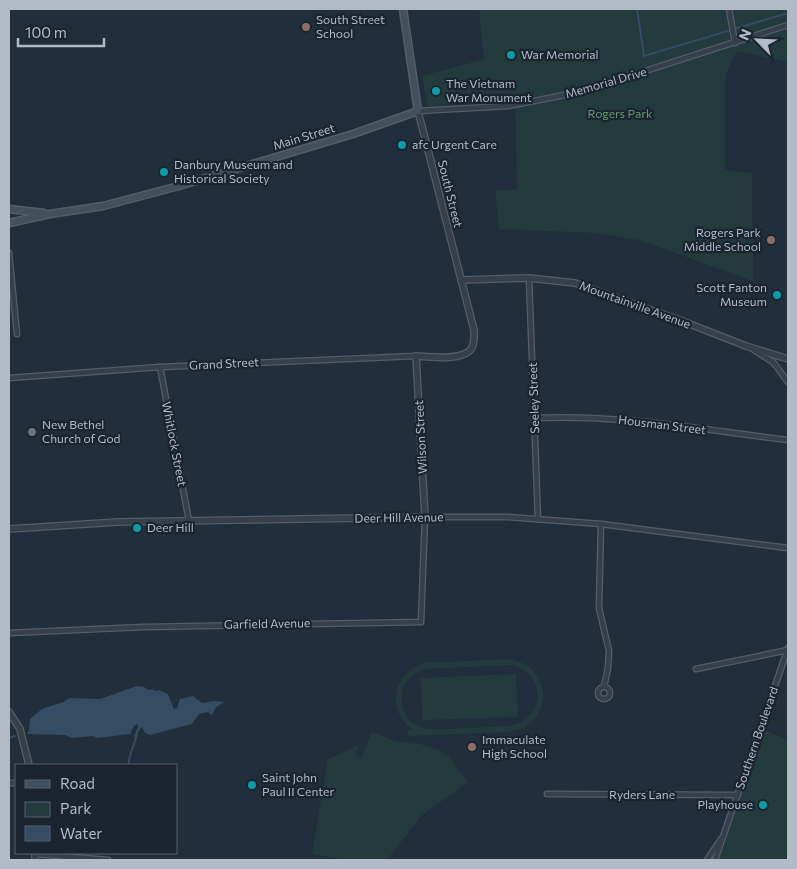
<svg xmlns="http://www.w3.org/2000/svg" width="797" height="869" font-family="Commissioner,sans-serif">
  <style>
    .green { fill: #233b3c; fill-rule: evenodd }
    .water { fill: #354c62 }
    .lines { fill: none; stroke-linecap: round; stroke-linejoin: round }
    .stream { stroke: #354c62; stroke-width: 2 }
    .minor-casing { stroke: #535e69; stroke-width: 7 }
    .tertiary-casing { stroke: #535e69; stroke-width: 8 }
    .secondary-casing { stroke: #535e69; stroke-width: 9 }
    .minor { stroke: #35404b; stroke-width: 4.5 }
    .tertiary { stroke: #35404b; stroke-width: 5.5 }
    .secondary { stroke: #43505e; stroke-width: 6 }
    .education-dot { fill: #8d6e63; stroke: #1a2530; stroke-width: 2 }
    .culture-dot { fill: #0f9aa8; stroke: #1a2530; stroke-width: 2 }
    .worship-dot { fill: #6b7280; stroke: #1a2530; stroke-width: 2 }
    .labels { text-anchor: middle; stroke-width: 4.5; stroke-linejoin: round; paint-order: stroke }
    .poi-label { font-size: 12px; fill: #b0bbc7; stroke: #1a2530; text-anchor: start }
    .street-label { font-size: 12px; fill: #b0bbc7; stroke: #1a2530 }
    .park-label { font-size: 12px; fill: #66996d; stroke: #1a2530 }
  </style>
  <rect width="100%" height="100%" fill="#212e3b"/>
  <g class="green">
    <path d="M479 9H788V62L737 51 727 71 725 81V170L752 173 753 281 639 240 596 233 499 229 495 191 517 189 515 99 428 107 422 76 484 59Z"/>
    <path d="M506 659C554 662 556 726 508 732L408 736V730H413C402 722 395 711 396 697 397 684 405 671 416 666 426 661 437 662 447 662 467 661 486 660 506 659ZM512 665C548 675 545 721 508 726 489 727 469 728 450 729 442 729 432 731 424 728 408 724 399 708 402 692 405 680 414 673 425 669Z"/>
    <path d="M516 674 518 717 422 720 421 678Z"/>
    <path d="M760 728 788 740V860H710L738 791Z"/>
    <path d="M372 732 397 742 420 744 440 750 450 758 468 782 421 816 387 860H345L312 854 328 759 360 744 356 756 362 757Z"/>
  </g>
  <path class="water" d="M137 686 144 687 149 690 152 689 156 691 159 690 168 694 174 709 177 708 180 699 193 696 202 703 214 701 225 702 216 707 212 715 208 712 199 714 192 724 150 735 145 733 142 727 138 732 137 738 134 737 138 726 137 724 134 726 130 734 97 738 93 736 71 738 65 735 27 734 29 731 30 719 42 709 63 702 70 698 100 699Z"/>
  <g class="lines">
    <g class="stream">
      <path d="M637 9 644 56 788 13"/>
      <path d="M9 738 15 736"/>
      <path d="M129 765C128 755 134 747 136 737"/>
      <path d="M113 854V853"/>
    </g>
    <g class="minor-casing">
      <g id="minor">
        <path d="M729 9 735 43"/>
        <path d="M418 111 508 106 580 92 788 25"/>
        <path d="M9 253 17 334"/>
        <path d="M529 278 538 519"/>
        <path d="M754 350 773 362 788 382"/>
        <path d="M160 367 189 521"/>
        <path d="M9 378 160 367 416 356"/>
        <path d="M535 418C619 414 704 430 788 440"/>
        <path d="M601 524 599 608 609 651 608 668 604 687"/>
        <path d="M9 633 143 627 421 622 425 517H508L601 524 788 548"/>
        <path d="M696 669 788 650"/>
        <circle cx="604" cy="693" r="6"/>
        <path d="M9 783H16"/>
        <path d="M547 794 738 795"/>
        <path d="M35 854 108 860"/>
        <path d="M707 860 721 839"/>
        <path d="M715 860 788 648"/>
      </g>
    </g>
    <g class="tertiary-casing">
      <g id="tertiary">
        <path d="M461 280 529 278 575 283 682 321 746 346 788 359"/>
        <path d="M9 529 118 522 425 517 416 356C430 357 463 361 471 349 475 344 474 336 474 330L418 111"/>
        <path d="M9 712 20 729 29 765"/>
        <path d="M35 860V853"/>
      </g>
    </g>
    <g class="secondary-casing">
      <g id="secondary">
        <path d="M9 209 44 213"/>
        <path d="M9 223 50 214 103 206 179 186 353 134 418 111 403 9"/>
      </g>
    </g>
    <use href="#minor" class="minor"/>
    <use href="#tertiary" class="tertiary"/>
    <use href="#secondary" class="secondary"/>
  </g>
  <g class="education-dot">
    <circle cx="306" cy="27" r="5"/>
    <circle cx="771" cy="240" r="5"/>
    <circle cx="472" cy="747" r="5"/>
  </g>
  <g class="culture-dot">
    <circle cx="511" cy="55" r="5"/>
    <circle cx="436" cy="91" r="5"/>
    <circle cx="402" cy="145" r="5"/>
    <circle cx="164" cy="172" r="5"/>
    <circle cx="777" cy="295" r="5"/>
    <circle cx="137" cy="528" r="5"/>
    <circle cx="252" cy="785" r="5"/>
    <circle cx="763" cy="805" r="5"/>
  </g>
  <circle class="worship-dot" cx="32" cy="432" r="5"/>
  <g class="labels">
    <g class="poi-label">
      <text x="316" y="24">South Street<tspan x="316" dy="14">School</tspan></text>
      <text x="521" y="59">War Memorial</text>
      <text x="446" y="88">The Vietnam<tspan x="446" dy="14">War Monument</tspan></text>
      <text x="412" y="149">afc Urgent Care</text>
      <text x="174" y="169">Danbury Museum and<tspan x="174" dy="14">Historical Society</tspan></text>
      <text x="761" y="237" text-anchor="end">Rogers Park<tspan x="761" dy="14">Middle School</tspan></text>
      <text x="767" y="292" text-anchor="end">Scott Fanton<tspan x="767" dy="14">Museum</tspan></text>
      <text x="42" y="429">New Bethel<tspan x="42" dy="14">Church of God</tspan></text>
      <text x="147" y="532">Deer Hill</text>
      <text x="482" y="744">Immaculate<tspan x="482" dy="14">High School</tspan></text>
      <text x="262" y="782">Saint John<tspan x="262" dy="14">Paul II Center</tspan></text>
      <text x="753" y="809" text-anchor="end">Playhouse</text>
    </g>
    <g class="street-label">
      <text transform="translate(606 83) rotate(-16)" y="4">Memorial Drive</text>
      <text transform="translate(304 137) rotate(-17)" y="4">Main Street</text>
      <text transform="translate(450 194) rotate(76)" y="4">South Street</text>
      <text transform="translate(635 305) rotate(20)" y="4">Mountainville Avenue</text>
      <text transform="translate(224 364) rotate(-3)" y="4">Grand Street</text>
      <text transform="translate(534 398) rotate(-92)" y="4">Seeley Street</text>
      <text transform="translate(662 425) rotate(7)" y="4">Housman Street</text>
      <text transform="translate(421 437) rotate(-93)" y="4">Wilson Street</text>
      <text transform="translate(174 444) rotate(79)" y="4">Whitlock Street</text>
      <text transform="translate(399 518) rotate(-1)" y="4">Deer Hill Avenue</text>
      <text transform="translate(267 624) rotate(-1)" y="4">Garfield Avenue</text>
      <text transform="translate(757 738) rotate(-71)" y="4">Southern Boulevard</text>
      <text x="642" y="799">Ryders Lane</text>
    </g>
    <g class="park-label">
      <text x="620" y="118">Rogers Park</text>
    </g>
  </g>
  <rect width="797" height="869" fill="none" stroke="#b0bbc7" stroke-width="20"/>
  <rect x="15" y="764" width="162" height="90" fill="#1a2530" stroke="#56616c"/>
  <rect x="25" y="780" width="25" height="8" fill="#43505e" stroke="#56616c"/>
  <text x="60" y="789" font-size="15" fill="#b0bbc7">Road</text>
  <rect x="25" y="802" width="25" height="15" fill="#233b3c" stroke="#56616c"/>
  <text x="60" y="814" font-size="15" fill="#b0bbc7">Park</text>
  <rect x="25" y="826" width="25" height="15" fill="#354c62" stroke="#56616c"/>
  <text x="60" y="839" font-size="15" fill="#b0bbc7">Water</text>
  <g transform="translate(757 40) rotate(294)" stroke="#1a2530" stroke-width="4" paint-order="stroke">
  <path d="M0-4L9 19L0 12L-9 19Z" fill="#b0bbc7"/>
  <text y="-8" font-size="14" font-weight="bold" text-anchor="middle" fill="#b0bbc7">N</text>
  </g>
  <path d="M18 38v8h86v-8" fill="none" stroke="#b0bbc7" stroke-width="2.5"/>
  <text x="25" y="38" font-size="15" fill="#b0bbc7" stroke="#1a2530" stroke-width="4" paint-order="stroke">100 m</text>
</svg>
